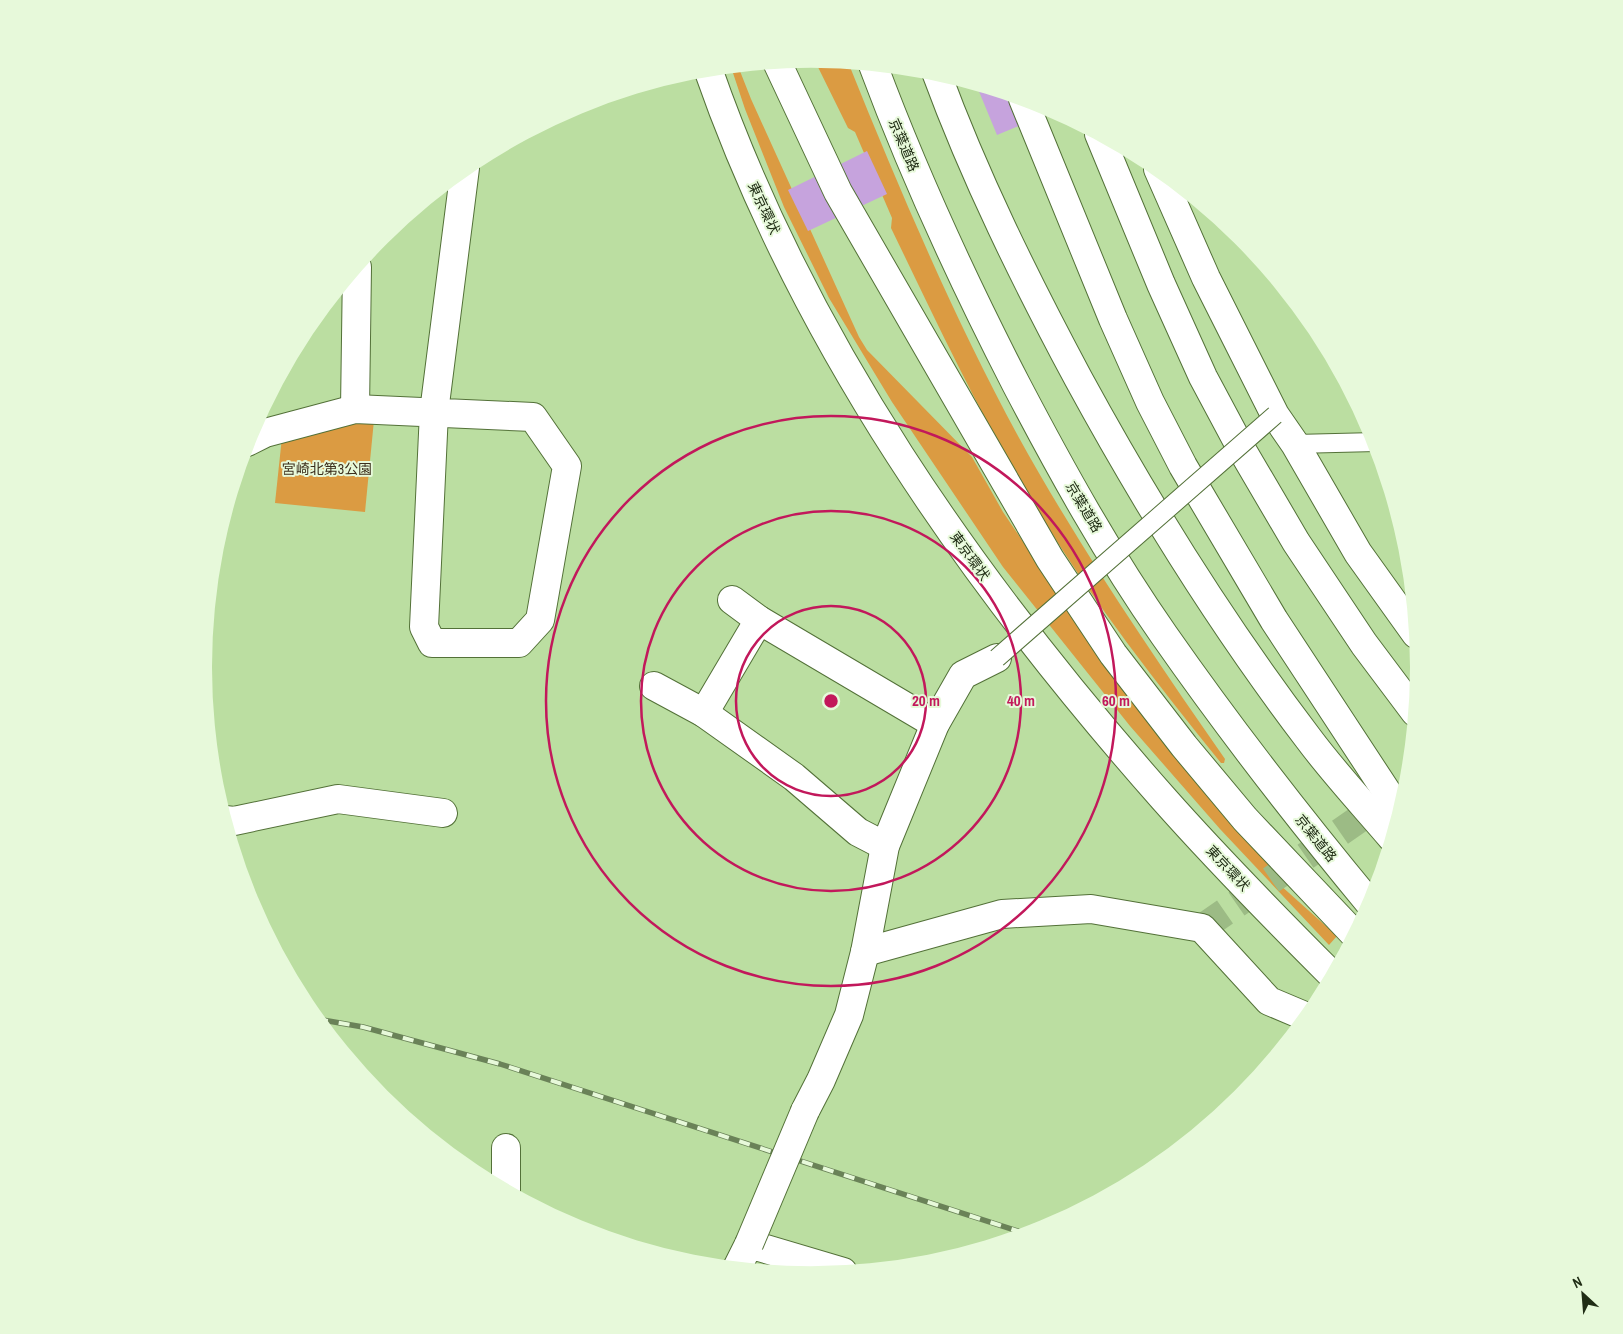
<svg xmlns="http://www.w3.org/2000/svg" width="1623" height="1334" font-family="'Archivo Narrow','Noto Sans JP',sans-serif">
  <style>
    .green { fill: #db9b42 }
    .building { fill: #c6a3dd }
    .lines { fill: none; stroke-linecap: round; stroke-linejoin: round }
    .minor-tunnel { stroke: #9cbb85; stroke-width: 28; stroke-dasharray: 28 14; stroke-linecap: butt }
    .service-casing { stroke: #537138; stroke-width: 20 }
    .minor-casing { stroke: #537138; stroke-width: 30 }
    .trunk-casing { stroke: #537138; stroke-width: 30 }
    .motorway-casing { stroke: #537138; stroke-width: 30 }
    .service { stroke: #fff; stroke-width: 18 }
    .minor { stroke: #fff; stroke-width: 28 }
    .trunk { stroke: #fff; stroke-width: 28 }
    .motorway { stroke: #fff; stroke-width: 28 }
    .rail-casing { stroke: #6a8258; stroke-width: 5.5 }
    .rail { stroke: #e7f9da; stroke-width: 4; stroke-dasharray: 11; stroke-linecap: butt }
    .service-bridge-casing { stroke: #537138; stroke-width: 20; stroke-linecap: butt }
    .minor-bridge-casing { stroke: #537138; stroke-width: 30; stroke-linecap: butt }
    .service-bridge { stroke: #fff; stroke-width: 18 }
    .minor-bridge { stroke: #fff; stroke-width: 28 }
    .ring { fill: none; stroke: #c2185b; stroke-width: 2.5 }
    .labels { text-anchor: middle; stroke-width: 4; stroke-linejoin: round; paint-order: stroke }
    .street-label { font-size: 14px; fill: #202d15; stroke: #e7f9da }
    .park-label { font-size: 14px; fill: #3b2d1b; stroke: #e7f9da }
    .centre { fill: #c2185b; stroke: #e7f9da; stroke-width: 2.5 }
    .ring-label { font-size: 15px; text-anchor: middle; font-weight: bold; fill: #c2185b; stroke: #e7f9da; stroke-width: 4; stroke-linejoin: round; paint-order: stroke }
  </style>
  <rect width="100%" height="100%" fill="#bbdea1"/>
  <g class="green">
    <path d="M814 59 848 62C899 189 953 316 1018 436 1080 548 1152 654 1225 759L1224 763H1221C1157 684 1094 603 1041 516 984 424 938 325 891 228L892 218 855 132 848 128Z"/>
    <path d="M738 66 751 99 859 337 867 350 972 457 1003 512 1068 608 1208 796 1282 880 1279 884 1337 936 1329 945 1220 829 1130 726 1003 567 892 402 829 298 784 207 745 109 731 67Z"/>
    <path d="M374 420 365 512 275 503 282 437Z"/>
  </g>
  <g class="building">
    <path d="M983 87 1045 105 1055 111 997 135 978 89Z"/>
    <path d="M867 151 887 194 808 231 788 190Z"/>
  </g>
  <g class="lines">
    <path class="minor-tunnel" d="M1202 928 1408 785"/>
    <g class="service-casing">
      <path id="service" d="M1295 444 1376 442"/>
    </g>
    <g class="minor-casing">
      <g id="minor">
        <path d="M1158 169 1206 278 1275 415 1295 444 1358 553 1416 634"/>
        <path d="M355 409 357 267"/>
        <path d="M247 442 265 433 355 409 533 417 567 466 540 620 519 643H432L424 627 434 412 465 168"/>
        <path d="M732 600 759 620 935 724"/>
        <path d="M654 686 704 713 794 777 858 832 885 846"/>
        <path d="M704 713 759 620"/>
        <path d="M225 820 234 821 338 799 443 813"/>
        <path d="M865 952 1002 914 1091 909 1202 928 1269 1001 1307 1017"/>
        <path d="M805 1111 821 1080 849 1015 865 952 885 846 935 724 963 675 997 658"/>
        <path d="M506 1148V1190"/>
        <path d="M737 1268 749 1244 843 1272"/>
      </g>
    </g>
    <g class="trunk-casing">
      <g id="trunk">
        <path d="M708 69C803 342 973 583 1163 798 1217 859 1275 918 1333 976"/>
        <path d="M1099 134 1161 284 1203 377 1242 450 1296 542 1364 644 1415 712"/>
      </g>
    </g>
    <g class="motorway-casing">
      <g id="motorway">
        <path d="M777 62 838 192 1050 559 1113 654 1184 746 1245 819 1355 935"/>
        <path d="M873 65C914 175 962 279 1016 384 1061 470 1108 555 1164 635 1229 728 1298 817 1371 905"/>
        <path d="M936 72C975 178 1025 279 1078 378 1146 503 1222 625 1308 738 1334 773 1364 805 1392 838"/>
        <path d="M1023 99 1113 319 1150 402 1183 466 1274 620 1400 812"/>
      </g>
    </g>
    <use href="#service" class="service"/>
    <use href="#minor" class="minor"/>
    <use href="#trunk" class="trunk"/>
    <use href="#motorway" class="motorway"/>
    <g class="rail-casing">
      <path id="rail" d="M317 1019 363 1027 500 1064 1027 1234"/>
    </g>
    <use href="#rail" class="rail"/>
    <g class="service-bridge-casing">
      <path id="service-bridge" d="M997 658 1275 415"/>
    </g>
    <g class="minor-bridge-casing">
      <path id="minor-bridge" d="M749 1244 805 1111"/>
    </g>
    <use href="#service-bridge" class="service-bridge"/>
    <use href="#minor-bridge" class="minor-bridge"/>
  </g>
  <g class="ring">
    <circle cx="831" cy="701" r="95"/>
    <circle cx="831" cy="701" r="190"/>
    <circle cx="831" cy="701" r="285"/>
  </g>
  <g class="labels">
    <g class="street-label">
      <text transform="translate(904 145) rotate(67)" y="5">京葉道路</text>
      <text transform="translate(764 208) rotate(65)" y="5">東京環状</text>
      <text transform="translate(1084 507) rotate(59)" y="5">京葉道路</text>
      <text transform="translate(970 556) rotate(54)" y="5">東京環状</text>
      <text transform="translate(1316 838) rotate(51)" y="5">京葉道路</text>
      <text transform="translate(1228 868) rotate(47)" y="5">東京環状</text>
    </g>
    <g class="park-label">
      <text x="327" y="474">宮崎北第3公園</text>
    </g>
  </g>
  <path d="M0 0H1623V1334H0ZM212 667a599 599 0 1 1 1198 0a599 599 0 1 1-1198 0Z" fill="#e7f9da" fill-rule="evenodd"/>
  <circle cx="831" cy="701" r="8" class="centre"/>
  <g class="ring-label">
    <text x="926" y="706">20 m</text>
    <text x="1021" y="706">40 m</text>
    <text x="1116" y="706">60 m</text>
  </g>
  <g transform="translate(1583 1294) rotate(334)" stroke="#e7f9da" stroke-width="4" paint-order="stroke">
  <path d="M0-4L9 19L0 12L-9 19Z" fill="#202d15"/>
  <text y="-8" font-size="14" font-weight="bold" text-anchor="middle" fill="#202d15">N</text>
  </g>
</svg>
